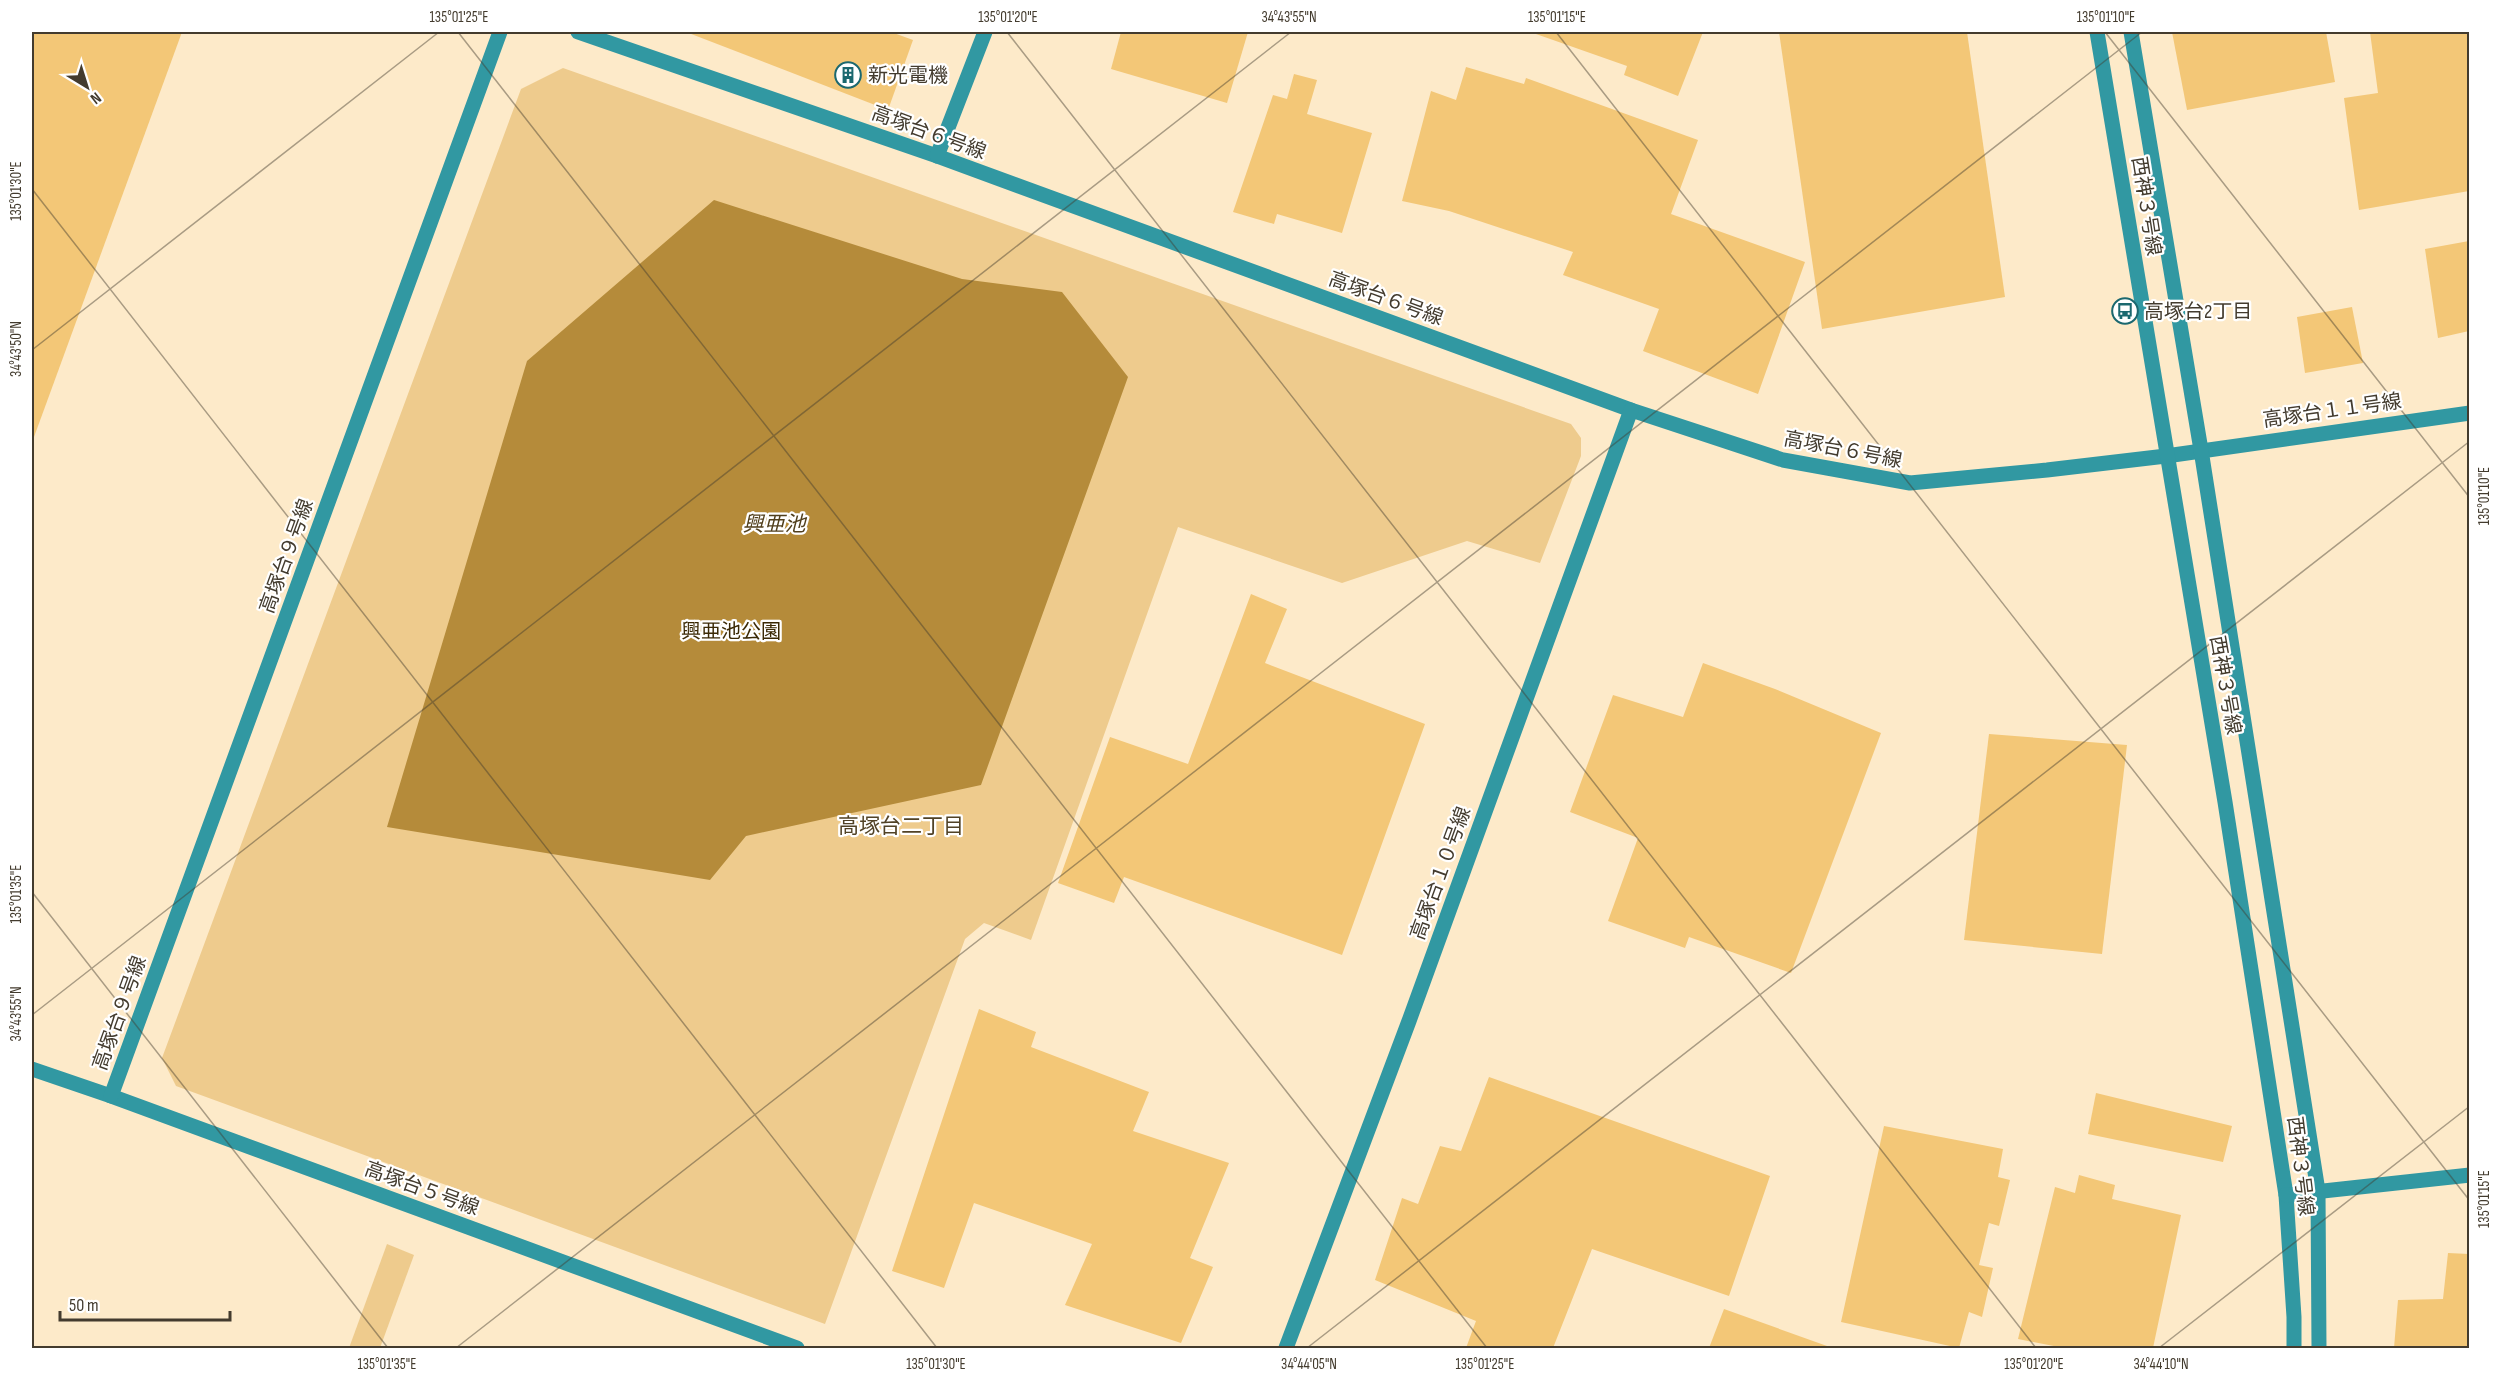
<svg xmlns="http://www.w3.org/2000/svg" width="2501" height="1380" font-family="'Sofia Sans Condensed','Noto Sans JP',sans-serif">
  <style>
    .green { fill: #eecb8d }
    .water { fill: #b58b3a }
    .building { fill: #f3c777 }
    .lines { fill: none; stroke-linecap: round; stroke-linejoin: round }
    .secondary { stroke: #3198a2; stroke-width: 15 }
    .ticks { fill: none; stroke: #433b2e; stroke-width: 1.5; stroke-opacity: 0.45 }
    .labels { text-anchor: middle; stroke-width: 4.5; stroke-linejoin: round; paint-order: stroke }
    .poi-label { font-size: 20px; fill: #433b2e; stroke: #fff; text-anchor: start }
    .street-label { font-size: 20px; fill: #433b2e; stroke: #fff }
    .park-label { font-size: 20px; fill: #3b2905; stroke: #fff }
    .water-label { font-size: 21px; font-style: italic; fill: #513f1c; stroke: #fff }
    .neighbourhood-label { font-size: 21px; fill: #514226; stroke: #fff }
    .neatline { fill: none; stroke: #433b2e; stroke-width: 2 }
    .ticks-label { font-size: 15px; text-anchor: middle; fill: #433b2e }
  </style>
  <rect width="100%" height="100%" fill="#fdeac9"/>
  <g class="green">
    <path d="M563 68 1571 424 1581 438V456L1540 563 1467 541 1342 583 1178 527 1031 940 984 923 965 939 825 1324 176 1086 162 1058 521 89Z"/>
    <path d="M387 1244 414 1255 380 1348H349Z"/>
  </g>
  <path class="water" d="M714 200 962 279 1062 292 1128 377 981 785 746 836 710 880 387 827 527 361Z"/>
  <g class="building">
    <path d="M32 32H182L34 437 32 436Z"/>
    <path d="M686 32H891L913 40 888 110Z"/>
    <path d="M1121 32H1248L1227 103 1111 69Z"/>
    <path d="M1537 32H1703L1678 96 1624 75 1627 66 1536 34Z"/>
    <path d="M1779 32H1967L2005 297 1822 329Z"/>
    <path d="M2172 32H2326L2335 82 2187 110Z"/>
    <path d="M2370 32H2469V191L2359 210 2344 98 2378 93Z"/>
    <path d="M1466 67 1524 84 1526 78 1698 140 1671 214 1805 262 1758 394 1643 351 1659 309 1563 275 1573 252 1449 211 1402 201 1431 91 1456 100Z"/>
    <path d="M1294 74 1317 80 1307 114 1372 133 1342 233 1277 214 1274 224 1233 212 1273 95 1287 99Z"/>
    <path d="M2469 241V331L2438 338 2425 249Z"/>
    <path d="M2352 307 2363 363 2305 373 2297 317Z"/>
    <path d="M1251 594 1287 609 1265 663 1425 724 1342 955 1124 877 1114 903 1058 883 1110 737 1188 764Z"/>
    <path d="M1703 663 1775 689 1881 733 1791 973 1689 937 1685 948 1608 921 1638 838 1570 812 1613 695 1683 717Z"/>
    <path d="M1989 734 2127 745 2102 954 1964 940Z"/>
    <path d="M979 1009 1036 1032 1031 1047 1149 1092 1133 1131 1229 1163 1190 1258 1213 1267 1181 1343 1065 1305 1092 1244 974 1203 944 1288 892 1271Z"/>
    <path d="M1489 1077 1770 1176 1729 1296 1592 1249 1553 1348H1466L1476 1321 1375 1280 1402 1198 1418 1204 1440 1146 1461 1151Z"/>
    <path d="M2096 1093 2232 1126 2223 1162 2088 1134Z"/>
    <path d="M1884 1126 2003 1149 1998 1177 2010 1180 1999 1226 1989 1223 1979 1265 1993 1268 1982 1317 1969 1312 1959 1348 1841 1322Z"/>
    <path d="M2079 1175 2115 1185 2112 1199 2181 1215 2153 1348H2064L2018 1339 2055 1187 2075 1193Z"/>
    <path d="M2448 1253 2469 1254V1348H2394L2398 1300 2443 1299Z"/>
    <path d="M1724 1309 1827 1346V1348H1709Z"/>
  </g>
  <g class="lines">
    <g class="secondary">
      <path d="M578 32 937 156 1631 410 1783 460 1910 483 2047 470 2166 456 2470 413"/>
      <path d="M2097 32 2225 802 2286 1195 2294 1317V1348"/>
      <path d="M2131 32 2201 450 2318 1191 2319 1348"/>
      <path d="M937 156 985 32"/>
      <path d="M32 1069 111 1096 797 1348"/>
      <path d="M111 1096 500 32"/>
      <path d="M2286 1195 2470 1175"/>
      <path d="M1286 1348 1409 1021 1631 410"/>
    </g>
  </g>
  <path class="ticks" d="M458 32 1487 1348M1007 32 2036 1348M1556 32 2470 1201M2105 32 2470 498M32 189 937 1348M32 350 439 32M32 892 388 1348M32 1015 1291 32M456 1348 2142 32M1307 1348 2470 441M2159 1348 2470 1106"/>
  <defs>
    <g id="building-ring" transform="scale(1.35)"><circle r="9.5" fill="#fff" stroke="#1b686f" stroke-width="1.5"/><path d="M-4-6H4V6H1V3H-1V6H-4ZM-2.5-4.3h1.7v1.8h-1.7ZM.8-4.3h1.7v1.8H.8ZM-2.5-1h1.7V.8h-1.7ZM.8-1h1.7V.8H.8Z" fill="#1b686f"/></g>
    <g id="bus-ring" transform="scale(1.35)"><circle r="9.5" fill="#fff" stroke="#1b686f" stroke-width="1.5"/><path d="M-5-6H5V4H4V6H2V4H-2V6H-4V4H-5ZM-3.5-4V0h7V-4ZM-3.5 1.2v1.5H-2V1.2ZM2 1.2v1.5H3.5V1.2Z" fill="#1b686f"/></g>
  </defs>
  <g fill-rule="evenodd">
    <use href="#building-ring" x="848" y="75"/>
    <use href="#bus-ring" x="2125" y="311"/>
  </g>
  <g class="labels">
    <g class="poi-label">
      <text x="868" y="82">新光電機</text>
      <text x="2144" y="318">高塚台2丁目</text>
    </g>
    <g class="street-label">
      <text transform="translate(929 132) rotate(20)" y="7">高塚台６号線</text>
      <text transform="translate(2147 206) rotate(81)" y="7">西神３号線</text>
      <text transform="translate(1386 298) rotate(20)" y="7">高塚台６号線</text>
      <text transform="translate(2332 410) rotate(-8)" y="7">高塚台１１号線</text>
      <text transform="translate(1843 449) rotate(11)" y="7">高塚台６号線</text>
      <text transform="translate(286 556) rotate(-70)" y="7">高塚台９号線</text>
      <text transform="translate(2226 685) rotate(80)" y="7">西神３号線</text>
      <text transform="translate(1440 873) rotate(-70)" y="7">高塚台１０号線</text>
      <text transform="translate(119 1013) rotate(-70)" y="7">高塚台９号線</text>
      <text transform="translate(2301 1166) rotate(83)" y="7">西神３号線</text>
      <text transform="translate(422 1188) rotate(20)" y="7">高塚台５号線</text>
    </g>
    <g class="park-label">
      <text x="731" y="638">興亜池公園</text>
    </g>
    <g class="water-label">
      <text x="774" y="531">興亜池</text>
    </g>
    <g class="neighbourhood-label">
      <text x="901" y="833">高塚台二丁目</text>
    </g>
  </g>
  <rect width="2501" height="1380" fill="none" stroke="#ffffff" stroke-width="66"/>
  <g transform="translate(87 87) rotate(142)" stroke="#ffffff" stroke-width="4.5" paint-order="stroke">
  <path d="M0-4.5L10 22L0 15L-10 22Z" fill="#433b2e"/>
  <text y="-9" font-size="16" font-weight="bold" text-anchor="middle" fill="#433b2e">N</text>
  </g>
  <path d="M60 1311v9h170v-9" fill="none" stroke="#433b2e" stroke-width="3"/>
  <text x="69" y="1311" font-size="18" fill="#433b2e" stroke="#ffffff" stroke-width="4.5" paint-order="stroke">50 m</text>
  <rect x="33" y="33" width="2435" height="1314" class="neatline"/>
  <g class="ticks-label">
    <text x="459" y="22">135°01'25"E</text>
    <text x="1008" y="22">135°01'20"E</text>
    <text x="1289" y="22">34°43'55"N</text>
    <text x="1557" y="22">135°01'15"E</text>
    <text x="2106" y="22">135°01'10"E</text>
    <text transform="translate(16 191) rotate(-90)" y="5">135°01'30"E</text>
    <text transform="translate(16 349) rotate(-90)" y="5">34°43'50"N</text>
    <text transform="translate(2484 496) rotate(-90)" y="5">135°01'10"E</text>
    <text transform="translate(16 894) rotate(-90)" y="5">135°01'35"E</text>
    <text transform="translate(16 1014) rotate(-90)" y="5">34°43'55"N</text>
    <text transform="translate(2484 1199) rotate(-90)" y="5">135°01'15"E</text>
    <text x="387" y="1369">135°01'35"E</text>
    <text x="936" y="1369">135°01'30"E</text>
    <text x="1309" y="1369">34°44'05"N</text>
    <text x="1485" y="1369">135°01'25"E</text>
    <text x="2034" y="1369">135°01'20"E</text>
    <text x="2161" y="1369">34°44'10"N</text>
  </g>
</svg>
